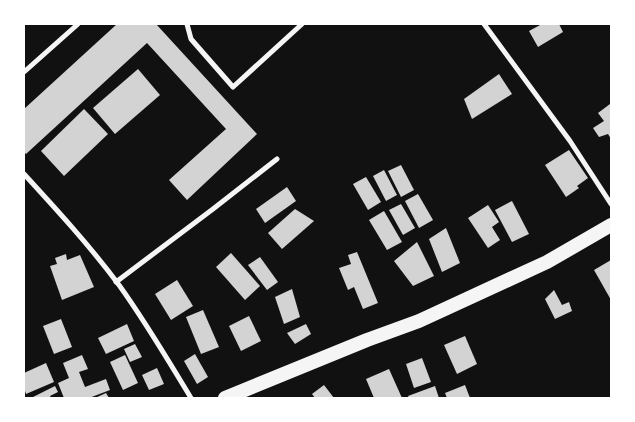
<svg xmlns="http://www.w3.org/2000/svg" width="635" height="422" font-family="'Asap Condensed',sans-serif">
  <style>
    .building { fill: #d3d3d3 }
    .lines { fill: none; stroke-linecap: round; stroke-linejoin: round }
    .minor { stroke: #f5f5f5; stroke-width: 5 }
    .trunk { stroke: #f5f5f5; stroke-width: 14 }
  </style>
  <rect width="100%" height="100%" fill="#111"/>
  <g class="building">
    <path d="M117 24H156L257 134 187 200 169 180 226 129 147 43 26 154 24 152V109Z"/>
    <path d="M542 24H559L563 32 538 47 529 31Z"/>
    <path d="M138 69 160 95 115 134 93 108Z"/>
    <path d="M499 74 512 94 472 119 464 99Z"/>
    <path d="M610 104 611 139 608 134 599 137 593 128 604 121 598 113Z"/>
    <path d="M84 109 108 134 64 176 41 151Z"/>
    <path d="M569 150 588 178 577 186 579 188 566 197 545 165Z"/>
    <path d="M401 165 414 190 401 197 388 171Z"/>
    <path d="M384 170 397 195 386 201 373 176Z"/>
    <path d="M366 177 381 202 368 210 353 184Z"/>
    <path d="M287 187 296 201 265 223 256 209Z"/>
    <path d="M418 194 433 220 419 228 405 201Z"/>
    <path d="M512 201 529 234 512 242 495 210Z"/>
    <path d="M401 204 415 228 403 235 389 210Z"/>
    <path d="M488 205 499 222 492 227 500 240 488 248 468 218Z"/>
    <path d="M295 209 314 221 282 249 268 233Z"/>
    <path d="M384 211 402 242 387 250 369 220Z"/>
    <path d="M446 228 460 263 442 272 429 239Z"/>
    <path d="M417 242 434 276 413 286 394 261Z"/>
    <path d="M357 252 378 303 363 309 354 287 348 290 339 268 351 264 348 255Z"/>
    <path d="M231 253 260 286 245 300 216 267Z"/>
    <path d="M66 254 67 260 80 255 94 287 62 300 50 266 57 264 55 258Z"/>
    <path d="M260 257 278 282 267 290 248 265Z"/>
    <path d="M611 260V300L594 270Z"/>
    <path d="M177 280 193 306 171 320 155 294Z"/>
    <path d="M292 289 300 317 284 324 275 297Z"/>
    <path d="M554 290 562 305 569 302 572 311 555 319 545 299Z"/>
    <path d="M203 310 219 347 201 354 186 317Z"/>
    <path d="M249 316 261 341 241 351 229 326Z"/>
    <path d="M61 319 72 347 54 354 43 326Z"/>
    <path d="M127 324 134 341 106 354 98 338Z"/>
    <path d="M306 324 311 334 295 344 287 333Z"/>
    <path d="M465 336 477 364 457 374 444 345Z"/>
    <path d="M135 344 142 357 130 362 124 349Z"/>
    <path d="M195 354 208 377 197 384 184 361Z"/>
    <path d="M82 355 88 369 79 372 85 387 106 379 110 390 89 398H64L58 383 69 378 63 363Z"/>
    <path d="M125 355 138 383 123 390 110 362Z"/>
    <path d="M422 358 431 382 414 388 406 364Z"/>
    <path d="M46 363 54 382 26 394 24 388V373Z"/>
    <path d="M157 368 164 384 149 390 142 375Z"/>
    <path d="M389 369 402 398H374L366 379Z"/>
    <path d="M324 385 334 398H315L312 394Z"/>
    <path d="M465 385 470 398H447L445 393Z"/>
    <path d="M55 386 58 392 50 396 51 398H31Z"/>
    <path d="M435 386 439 398H409L408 396Z"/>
    <path d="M106 393 109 398H95Z"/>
  </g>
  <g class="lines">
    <g class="minor">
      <path d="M187 24 191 39 233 87 302 24"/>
      <path d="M484 24 570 141 611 204"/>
      <path d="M24 72 78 24"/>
      <path d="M24 174C57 210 90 246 119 285 145 321 168 360 191 398"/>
      <path d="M116 282 213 209 277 159"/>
    </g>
    <path class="trunk" d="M225 398 367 340 419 321 547 262 611 225"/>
  </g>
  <rect width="635" height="422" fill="none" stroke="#ffffff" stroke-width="50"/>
</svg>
